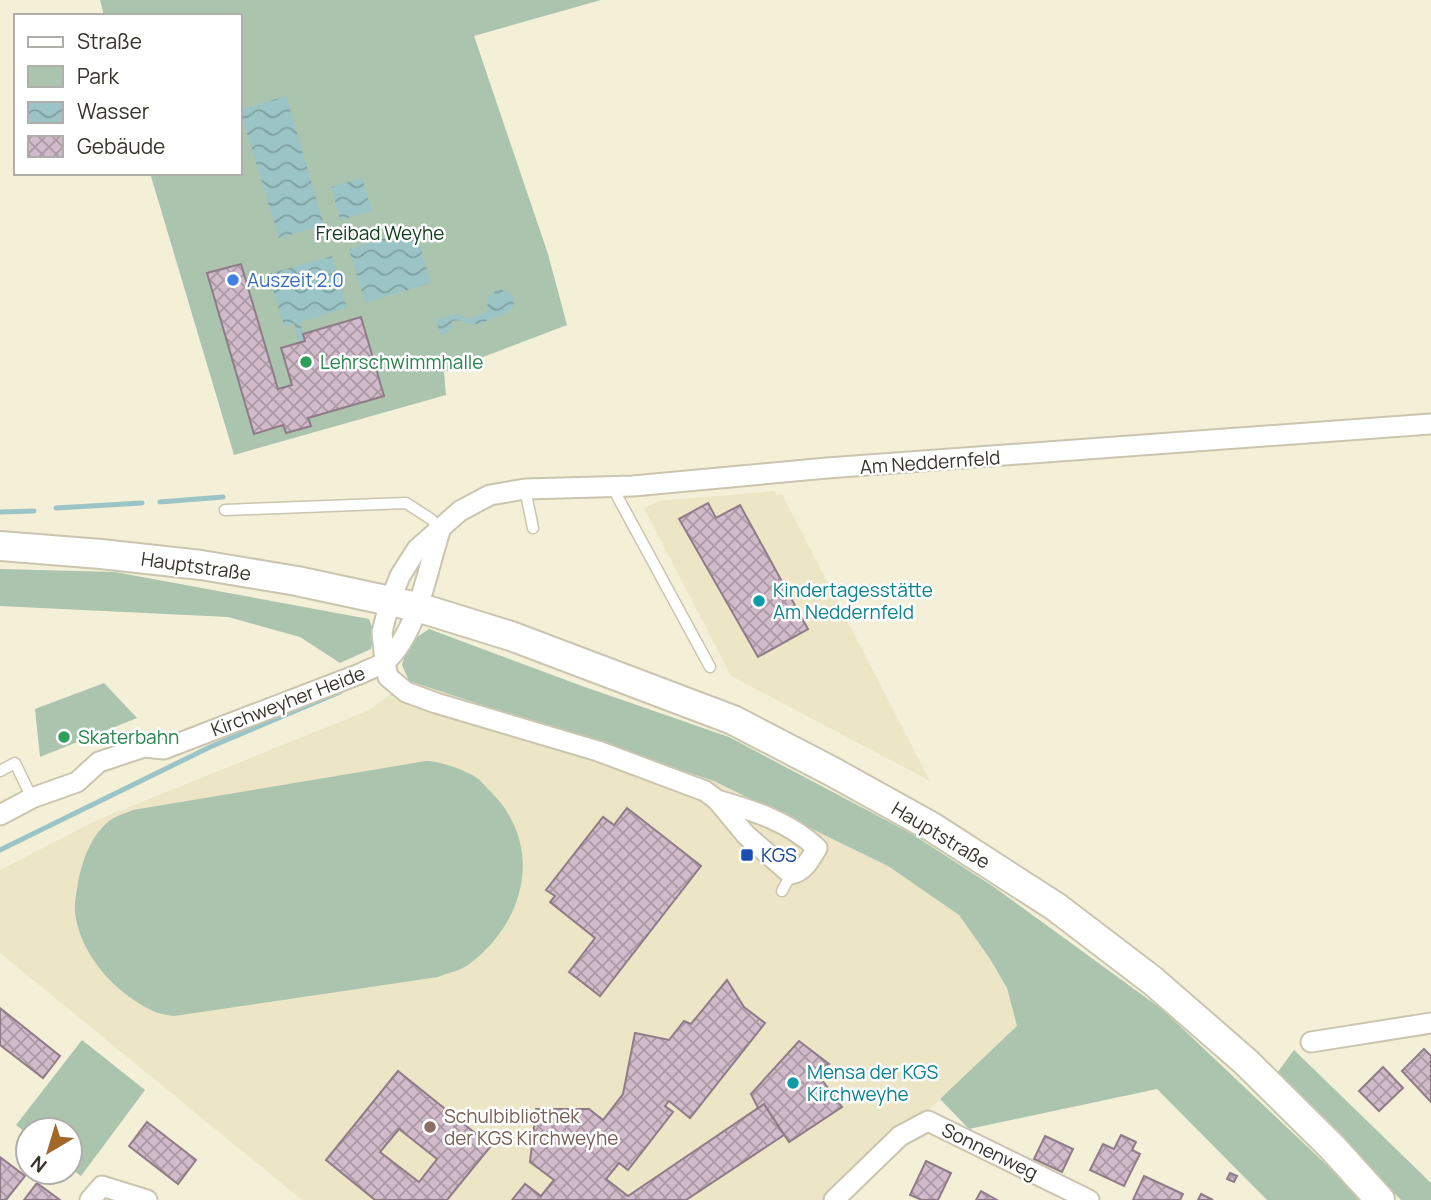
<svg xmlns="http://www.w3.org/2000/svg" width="1431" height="1200" font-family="Manrope,sans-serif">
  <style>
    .built { fill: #ece6c6 }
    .green { fill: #aac4ae }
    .water { fill: url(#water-waves) }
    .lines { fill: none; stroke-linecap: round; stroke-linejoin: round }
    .stream { stroke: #9bc4c6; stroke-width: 5 }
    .building { fill: url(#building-cross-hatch); stroke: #907c89; stroke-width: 2; fill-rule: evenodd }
    .service-casing { stroke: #cac5ae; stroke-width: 13 }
    .minor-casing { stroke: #cac5ae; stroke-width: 23 }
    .secondary-casing { stroke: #cac5ae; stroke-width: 32 }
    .service { stroke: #fff; stroke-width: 10 }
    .minor { stroke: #fff; stroke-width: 19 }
    .secondary { stroke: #fff; stroke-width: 28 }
    .shop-dot { fill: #3f7fe0; stroke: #fff; stroke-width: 2.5 }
    .leisure-dot { fill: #2e9e5b; stroke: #fff; stroke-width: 2.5 }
    .culture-dot { fill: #0f9aa8; stroke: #fff; stroke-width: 2.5 }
    .transit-dot { fill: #1a4fb4; stroke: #fff; stroke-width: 2.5 }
    .education-dot { fill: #8d6e63; stroke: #fff; stroke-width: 2.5 }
    .labels { text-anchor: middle; stroke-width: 5; stroke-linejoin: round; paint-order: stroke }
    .park-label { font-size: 19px; fill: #0e3c1d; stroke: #fff }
    .shop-label { font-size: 19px; fill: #366cbe; stroke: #fff; text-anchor: start }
    .leisure-label { font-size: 19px; fill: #27864d; stroke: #fff; text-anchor: start }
    .street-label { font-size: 19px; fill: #36342b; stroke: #fff }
    .culture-label { font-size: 19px; fill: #0d838f; stroke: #fff; text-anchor: start }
    .transit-label { font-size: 19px; fill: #164399; stroke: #fff; text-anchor: start }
    .education-label { font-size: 19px; fill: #785e54; stroke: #fff; text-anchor: start }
  </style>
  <defs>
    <pattern id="water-waves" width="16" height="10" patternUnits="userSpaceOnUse" patternTransform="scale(1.75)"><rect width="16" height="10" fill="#9bc4c6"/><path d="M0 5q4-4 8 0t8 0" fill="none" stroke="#7fa0a1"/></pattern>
    <pattern id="building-cross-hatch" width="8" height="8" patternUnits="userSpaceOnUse" patternTransform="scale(1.75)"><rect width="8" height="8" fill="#d1bbca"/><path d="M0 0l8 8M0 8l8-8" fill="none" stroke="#aa99a4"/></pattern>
  </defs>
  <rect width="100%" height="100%" fill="#f4f0d8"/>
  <g class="built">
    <path d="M775 491 776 495 782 494 930 781 731 676 644 508 659 501Z"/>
    <path d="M409 681 714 780 888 866 959 915 990 959 1007 988 1017 1027 833 1200H302L0 953V870L97 820 369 710Z"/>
  </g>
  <g class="green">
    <path d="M100 0H601L474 36 548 254 567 325 444 372 446 395 234 455 150 173H240V16H104Z"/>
    <path d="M0 569 115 572 369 619 374 633 371 649 340 663 300 637 228 617 0 606Z"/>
    <path d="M429 629 582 686 729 737 912 834 994 887 1163 1010 1333 1171 1359 1200H1267L1157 1089 969 1129 940 1099 1017 1026 1007 988 990 959 959 915 888 866 714 781 409 681 402 665 408 643Z"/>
    <path d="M104 683 137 718 40 757 35 709Z"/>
    <path d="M426 761C440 761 465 770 477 778 481 781 485 786 488 789 497 798 506 808 511 819 539 871 514 932 468 965 460 971 447 973 438 977L174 1016C167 1015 159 1014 153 1011 117 994 84 959 76 919 73 906 77 890 79 877 84 856 92 835 109 821 116 816 126 813 133 810Z"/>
    <path d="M82 1040 145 1090 81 1176 70 1168V1130H28V1134L16 1125Z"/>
    <path d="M1294 1050 1431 1183V1200H1401L1277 1073Z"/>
  </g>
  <g class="water">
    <path d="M286 96 324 225 279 238 240 110Z"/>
    <path d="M362 178 372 211 340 220 331 187Z"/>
    <path d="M415 229 431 283 365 303 349 249Z"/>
    <path d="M332 256 347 308 300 322 305 341 299 343 294 323 284 326 268 274Z"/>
    <path d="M498 289C504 290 508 291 512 296 519 310 504 315 494 318 487 320 480 325 473 324 463 324 463 318 452 321L451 328 448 332 440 334 436 319 458 314 469 319 487 312 488 297Z"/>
  </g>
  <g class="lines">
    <g class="stream">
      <path d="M160 502 223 497"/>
      <path d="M56 508 142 503"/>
      <path d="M0 512 34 511"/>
      <path d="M0 850 210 747 340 692"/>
    </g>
  </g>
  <g class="building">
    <path d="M241 264 278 389 292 385 281 348 305 341 303 334 361 317 384 396 308 418 311 426 286 433 283 425 254 434 207 273Z"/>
    <path d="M708 503 716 518 740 505 808 629 758 657 679 519Z"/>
    <path d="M627 808 701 866 600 996 569 972 595 938 550 902 555 896 546 890 603 817 614 825Z"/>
    <path d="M727 980 744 1007 765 1023 690 1118 669 1101 665 1106 673 1112 628 1170 619 1163 606 1179 628 1196 764 1104 784 1135 686 1200H512L525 1184 541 1196 554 1180 530 1162 536 1109H589L603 1120 623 1094 635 1033 669 1040 684 1021 691 1024Z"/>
    <path d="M0 1008 60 1056 43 1078 0 1045Z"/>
    <path d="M799 1041 829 1064 816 1072 842 1107 789 1142 764 1104 758 1108 751 1094Z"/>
    <path d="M1424 1049 1431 1056V1102L1402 1071Z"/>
    <path d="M1383 1067 1403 1088 1379 1111 1359 1091Z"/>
    <path d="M398 1071 491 1146 447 1200H375L326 1160ZM399 1129 437 1159 419 1182 380 1152Z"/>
    <path d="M147 1122 196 1160 178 1184 129 1146Z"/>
    <path d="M1121 1135 1136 1142 1132 1150 1140 1154 1124 1186 1090 1170 1103 1144 1114 1149Z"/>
    <path d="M1045 1136 1073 1149 1062 1172 1034 1159Z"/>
    <path d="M0 1157 25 1176 6 1200H0Z"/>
    <path d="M926 1161 951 1173 938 1200H922L910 1195Z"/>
    <path d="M1230 1173 1237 1176 1234 1182 1227 1179Z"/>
    <path d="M1144 1176 1183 1194 1180 1200H1133Z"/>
    <path d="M37 1183 60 1200H24Z"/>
    <path d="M981 1191 997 1200H976Z"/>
    <path d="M1201 1194 1213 1200H1198Z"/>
  </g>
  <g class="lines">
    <g class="service-casing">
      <g id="service">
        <path d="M525 489 533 528"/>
        <path d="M616 494 710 667"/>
        <path d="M225 510 406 503 431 519 440 529"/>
        <path d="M0 771 15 763 32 798"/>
        <path d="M782 891 791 874"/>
      </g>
    </g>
    <g class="minor-casing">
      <g id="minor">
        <path d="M717 800C754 811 788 821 817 848 811 858 804 872 791 874L746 835 717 800 705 791 598 751 436 703 406 692 388 677 385 662 382 632 390 601 400 576 417 549 460 511 490 495 525 489 633 486 827 468 1431 424"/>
        <path d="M0 815 32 798 77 782 99 762 144 747 164 749 362 673C369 669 380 666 386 661 418 632 427 570 440 531"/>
        <path d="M1311 1042 1431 1023"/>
        <path d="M90 1200 102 1186 147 1200"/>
        <path d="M834 1200 900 1136 928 1121 1089 1200"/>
      </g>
    </g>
    <g class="secondary-casing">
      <path id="secondary" d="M0 546 101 554 201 565 297 581 390 601 417 607 511 636 733 720 833 772 932 827 1056 907 1153 981 1246 1062 1332 1147 1380 1200"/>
    </g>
    <use href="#service" class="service"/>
    <use href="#minor" class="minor"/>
    <use href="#secondary" class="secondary"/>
  </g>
  <circle class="shop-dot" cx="233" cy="280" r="7"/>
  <g class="leisure-dot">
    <circle cx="306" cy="362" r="7"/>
    <circle cx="64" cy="737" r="7"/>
  </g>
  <g class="culture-dot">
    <circle cx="759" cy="601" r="7"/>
    <circle cx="793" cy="1083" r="7"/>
  </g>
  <rect class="transit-dot" x="740" y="848" width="14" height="14" rx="3.5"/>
  <circle class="education-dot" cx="430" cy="1127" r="7"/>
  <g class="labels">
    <g class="park-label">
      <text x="380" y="240">Freibad Weyhe</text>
    </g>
    <g class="shop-label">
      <text x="247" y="287">Auszeit 2.0</text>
    </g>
    <g class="leisure-label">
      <text x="320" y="369">Lehrschwimmhalle</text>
      <text x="78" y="744">Skaterbahn</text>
    </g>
    <g class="street-label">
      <text transform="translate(930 462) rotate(-4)" y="7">Am Neddernfeld</text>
      <text transform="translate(196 566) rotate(8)" y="7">Hauptstraße</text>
      <text transform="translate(288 701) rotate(-21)" y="7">Kirchweyher Heide</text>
      <text transform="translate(941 835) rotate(31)" y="7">Hauptstraße</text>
      <text transform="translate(990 1151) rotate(26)" y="7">Sonnenweg</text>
    </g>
    <g class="culture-label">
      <text x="773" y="597">Kindertagesstätte<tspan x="773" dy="22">Am Neddernfeld</tspan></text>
      <text x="807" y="1079">Mensa der KGS<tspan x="807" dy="22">Kirchweyhe</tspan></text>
    </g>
    <g class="transit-label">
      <text x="761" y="862">KGS</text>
    </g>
    <g class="education-label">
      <text x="444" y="1123">Schulbibliothek<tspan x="444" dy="22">der KGS Kirchweyhe</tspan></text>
    </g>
  </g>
  <rect x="14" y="14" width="228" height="161" fill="#ffffff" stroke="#afaeaa" stroke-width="2"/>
  <rect x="28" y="37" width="35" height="10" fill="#ffffff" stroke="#afaeaa" stroke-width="2"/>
  <text x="77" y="49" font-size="21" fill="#36342b">Straße</text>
  <rect x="28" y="66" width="35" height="21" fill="#aac4ae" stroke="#afaeaa" stroke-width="2"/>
  <text x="77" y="84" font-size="21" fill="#36342b">Park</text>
  <rect x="28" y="102" width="35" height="21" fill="url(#water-waves)" stroke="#afaeaa" stroke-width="2"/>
  <text x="77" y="119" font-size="21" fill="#36342b">Wasser</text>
  <rect x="28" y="136" width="35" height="21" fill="url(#building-cross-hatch)" stroke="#afaeaa" stroke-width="2"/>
  <text x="77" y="154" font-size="21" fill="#36342b">Gebäude</text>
  <g transform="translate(49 1151) rotate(218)"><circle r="33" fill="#ffffff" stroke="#afaeaa" stroke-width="2"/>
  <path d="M0-5L12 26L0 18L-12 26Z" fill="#a26828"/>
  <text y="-10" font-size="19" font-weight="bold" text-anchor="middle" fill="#36342b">N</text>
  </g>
</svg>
